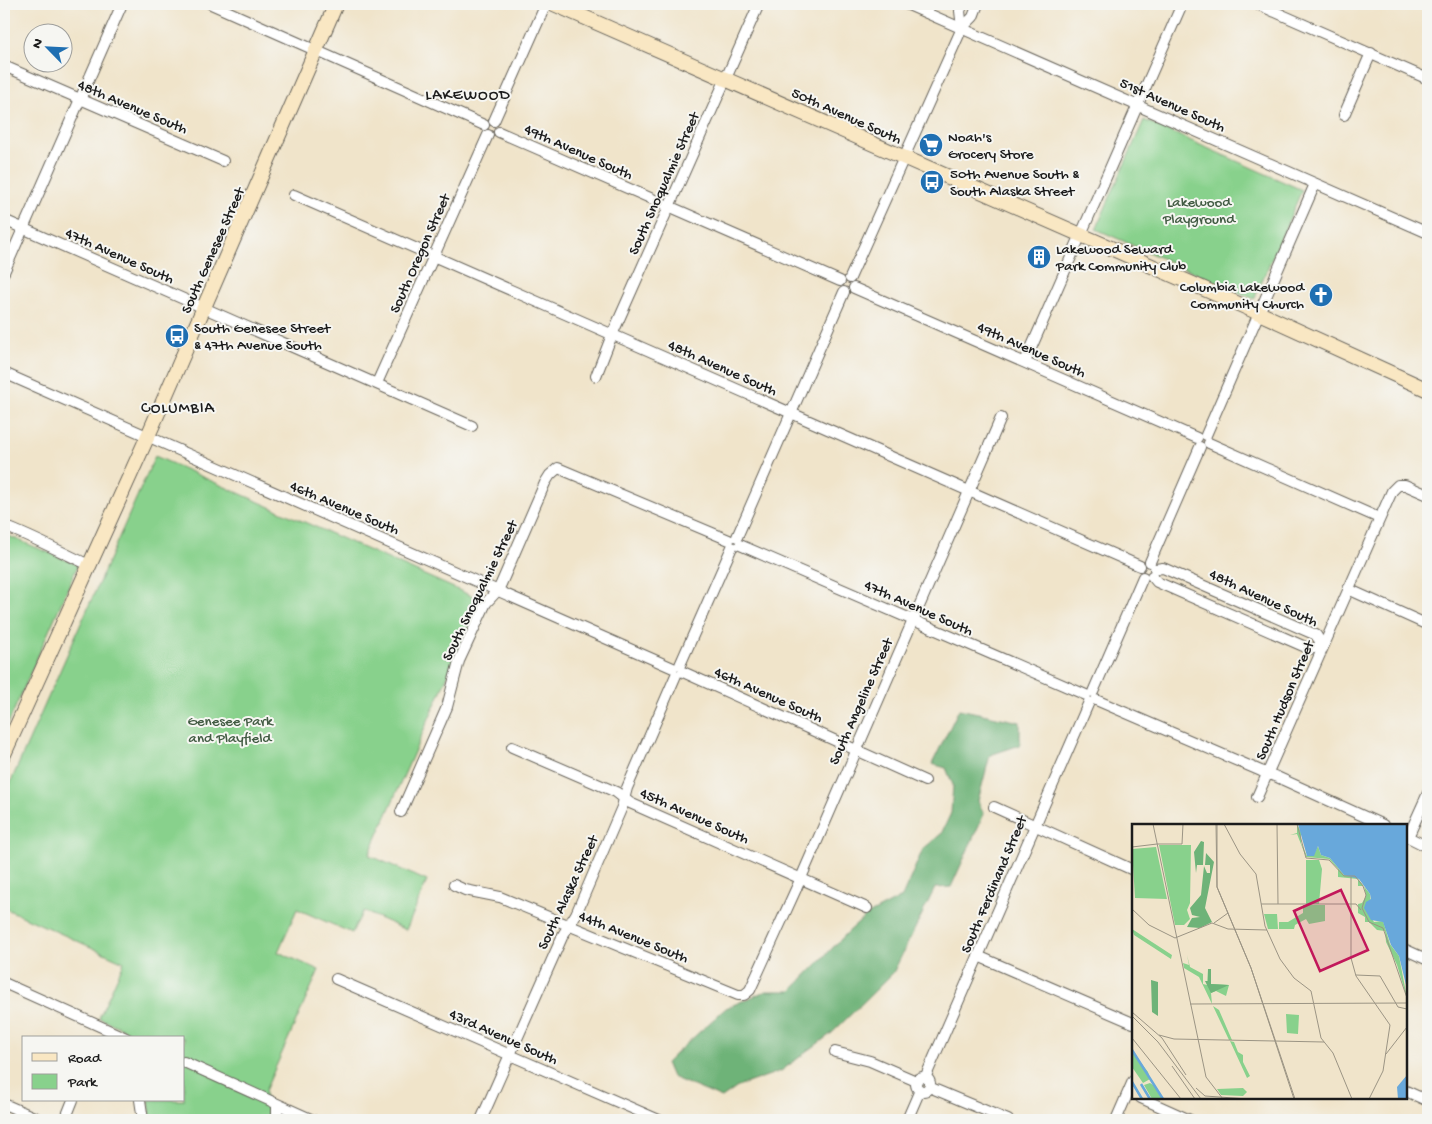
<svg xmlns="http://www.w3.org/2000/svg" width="1432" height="1124" font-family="'Gochi Hand',sans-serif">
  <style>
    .green { fill: #88d18c; stroke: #527654 }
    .forest { fill: #6eb378; stroke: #45684a }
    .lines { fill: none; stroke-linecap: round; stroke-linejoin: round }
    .street-casing { stroke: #666259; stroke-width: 12 }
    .secondary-casing { stroke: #666259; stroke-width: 16 }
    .street { stroke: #fff; stroke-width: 10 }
    .secondary { stroke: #f9e7c3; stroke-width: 14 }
    .labels { text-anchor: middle; stroke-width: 4; stroke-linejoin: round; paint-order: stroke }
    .street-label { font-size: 15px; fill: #1c1c1c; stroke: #f6f6f2 }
    .poi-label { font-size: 15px; fill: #1c1c1c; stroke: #f6f6f2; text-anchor: start }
    .park-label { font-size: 15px; fill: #425b43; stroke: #f6f6f2 }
    .neighbourhood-label { font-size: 16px; letter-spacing: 1px; fill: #1c1c1c; stroke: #f6f6f2 }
    .inset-river { fill: none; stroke: #68a8db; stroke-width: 2.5 }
    .inset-road { fill: none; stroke: #9b9484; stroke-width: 1 }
    .view { fill: #c2185b; fill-opacity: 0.15; stroke: #c2185b; stroke-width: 2.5 }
    .inset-edge { fill: none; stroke: #1c1c1c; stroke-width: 2.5 }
  </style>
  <rect width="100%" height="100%" fill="#f6f6f2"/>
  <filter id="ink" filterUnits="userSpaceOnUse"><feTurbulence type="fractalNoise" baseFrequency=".02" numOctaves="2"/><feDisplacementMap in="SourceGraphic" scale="10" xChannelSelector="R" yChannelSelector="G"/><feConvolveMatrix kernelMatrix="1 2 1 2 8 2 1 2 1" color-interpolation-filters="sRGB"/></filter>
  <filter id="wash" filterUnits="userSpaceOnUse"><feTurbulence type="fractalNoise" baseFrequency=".0096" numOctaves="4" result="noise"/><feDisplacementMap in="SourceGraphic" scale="20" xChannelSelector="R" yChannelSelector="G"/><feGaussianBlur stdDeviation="1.12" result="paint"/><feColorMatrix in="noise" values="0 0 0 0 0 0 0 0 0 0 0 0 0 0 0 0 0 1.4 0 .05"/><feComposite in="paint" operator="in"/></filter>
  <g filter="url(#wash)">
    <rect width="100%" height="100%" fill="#f0e4ca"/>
    <g class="green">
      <path d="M1144 120 1302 190 1254 299 1096 229Z"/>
      <path d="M155 456 481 600 369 855 427 881 406 930 363 911 352 933 297 909 278 952 319 970 265 1091 268 1120H151L149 1100H184V1038H143L99 1018 124 962 4 908V797Z"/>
      <path d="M4 534 78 565 4 733Z"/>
    </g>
    <path class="forest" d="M959 709 1020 722V745L990 755 978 801 984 814 951 887 935 888 893 973 832 1033 781 1071 739 1086 722 1098 672 1077 666 1063 674 1055 726 1008 766 991H791L847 933 866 916 902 897 923 849 941 834 951 813 953 785 946 768 932 764Z"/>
  </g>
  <g filter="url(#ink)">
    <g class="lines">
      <g class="street-casing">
        <g id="street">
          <path d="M211 4 484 125"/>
          <path d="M906 4 1428 233"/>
          <path d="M1257 4 1428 79"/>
          <path d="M962 28 973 17 978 4"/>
          <path d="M4 66 223 161"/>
          <path d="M1344 115 1371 53"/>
          <path d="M494 121 546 4"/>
          <path d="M499 132 840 281"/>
          <path d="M294 195 1140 566"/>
          <path d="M4 220 472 426"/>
          <path d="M4 272 122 4"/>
          <path d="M850 278 962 28 960 11 963 4"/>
          <path d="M854 288 1197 438"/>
          <path d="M1025 362 1182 4"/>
          <path d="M4 373 673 668"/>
          <path d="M596 376 612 335 759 4"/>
          <path d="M377 383 488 135"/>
          <path d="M1206 435 1315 184"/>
          <path d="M1209 443 1379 518"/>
          <path d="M4 526C33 537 61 552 89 565"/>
          <path d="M737 537 844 292"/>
          <path d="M740 545 1086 695"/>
          <path d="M1150 562 1200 447"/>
          <path d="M1152 576 1157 582 1310 649 1323 646 1316 635 1163 568 1155 569"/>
          <path d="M1348 589 1428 625"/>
          <path d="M680 665 732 547"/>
          <path d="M683 672 925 781"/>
          <path d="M1093 692 1143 577"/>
          <path d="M1096 700 1261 771 1277 777 1383 825"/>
          <path d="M512 747 616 792 630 803 867 908"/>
          <path d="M1257 797 1392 491 1398 485H1405L1428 495"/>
          <path d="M994 807 1133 870"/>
          <path d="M401 812 447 707 459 661 486 603 498 590 501 584 545 483 550 475 558 468 729 540"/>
          <path d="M1406 836 1428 847"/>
          <path d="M1408 837 1428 793"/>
          <path d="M454 885 465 890 500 897 738 995H744L750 990 801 878 1001 418"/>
          <path d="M1406 950 1428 960"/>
          <path d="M978 956 1133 1023"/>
          <path d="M336 979 659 1120"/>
          <path d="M4 983 126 1038"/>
          <path d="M835 1052 870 1061 916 1081"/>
          <path d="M184 1062 313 1120"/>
          <circle cx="923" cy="1084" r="7"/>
          <path d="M925 1078 1089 702"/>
          <path d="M929 1087 1008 1120"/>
          <path d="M1406 1091 1428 1101"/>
          <path d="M1141 1098 1190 1120"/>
          <path d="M140 1100 143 1120"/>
          <path d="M4 1104 41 1120"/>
          <path d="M65 1120 73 1100"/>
          <path d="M277 1120V1105"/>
          <path d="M481 1120 563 935 576 914 622 807 627 788 676 675"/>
          <path d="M907 1120 920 1090"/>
          <path d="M1116 1120 1133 1081"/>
        </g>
      </g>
      <g class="secondary-casing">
        <g id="secondary">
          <path d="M554 4 1259 313 1428 390"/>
          <path d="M4 754 151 429 336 4"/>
        </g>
      </g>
      <use href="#street" class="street"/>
      <use href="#secondary" class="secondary"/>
    </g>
  </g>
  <defs>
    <g id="supermarket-disc" transform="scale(1.25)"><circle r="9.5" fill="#1f6fb2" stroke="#f6f6f2"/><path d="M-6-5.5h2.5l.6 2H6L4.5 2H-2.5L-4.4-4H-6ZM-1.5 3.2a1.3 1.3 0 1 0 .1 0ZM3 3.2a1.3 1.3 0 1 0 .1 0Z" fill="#fff"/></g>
    <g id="bus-disc" transform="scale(1.25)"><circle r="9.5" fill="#1f6fb2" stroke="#f6f6f2"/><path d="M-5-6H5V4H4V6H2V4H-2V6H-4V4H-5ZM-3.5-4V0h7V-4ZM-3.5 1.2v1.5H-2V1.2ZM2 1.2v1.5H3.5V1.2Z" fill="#fff"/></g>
    <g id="building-disc" transform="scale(1.25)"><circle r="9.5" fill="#1f6fb2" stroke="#f6f6f2"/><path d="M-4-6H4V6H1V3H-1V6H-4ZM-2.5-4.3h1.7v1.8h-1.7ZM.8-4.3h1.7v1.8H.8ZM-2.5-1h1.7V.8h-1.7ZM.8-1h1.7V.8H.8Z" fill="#fff"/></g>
    <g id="church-disc" transform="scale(1.25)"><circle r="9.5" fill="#1f6fb2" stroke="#f6f6f2"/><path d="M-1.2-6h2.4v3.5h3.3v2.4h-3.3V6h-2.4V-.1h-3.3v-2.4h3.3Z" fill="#fff"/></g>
  </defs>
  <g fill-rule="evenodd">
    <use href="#supermarket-disc" x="931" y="145"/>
    <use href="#bus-disc" x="932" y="182"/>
    <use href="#building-disc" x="1039" y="257"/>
    <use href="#church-disc" x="1321" y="295"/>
    <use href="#bus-disc" x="177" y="336"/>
  </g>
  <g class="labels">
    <g class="street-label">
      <text transform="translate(1173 104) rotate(24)" y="5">51st Avenue South</text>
      <text transform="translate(133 106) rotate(23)" y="5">48th Avenue South</text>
      <text transform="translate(847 115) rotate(24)" y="5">50th Avenue South</text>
      <text transform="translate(579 151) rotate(24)" y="5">49th Avenue South</text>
      <text transform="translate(663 183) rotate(-66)" y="5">South Snoqualmie Street</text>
      <text transform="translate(212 250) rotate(-66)" y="5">South Genesee Street</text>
      <text transform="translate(419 253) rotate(-66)" y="5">South Oregon Street</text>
      <text transform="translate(120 255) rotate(24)" y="5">47th Avenue South</text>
      <text transform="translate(1032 349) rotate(24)" y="5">49th Avenue South</text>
      <text transform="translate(723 367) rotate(24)" y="5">48th Avenue South</text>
      <text transform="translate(345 507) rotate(23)" y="5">46th Avenue South</text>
      <text transform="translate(479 590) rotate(-64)" y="5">South Snoqualmie Street</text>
      <text transform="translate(1264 597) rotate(25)" y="5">48th Avenue South</text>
      <text transform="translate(919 607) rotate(24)" y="5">47th Avenue South</text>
      <text transform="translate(769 694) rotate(24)" y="5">46th Avenue South</text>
      <text transform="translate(1284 700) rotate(-67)" y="5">South Hudson Street</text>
      <text transform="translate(860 701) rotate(-66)" y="5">South Angeline Street</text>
      <text transform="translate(695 815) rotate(24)" y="5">45th Avenue South</text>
      <text transform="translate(993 884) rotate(-67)" y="5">South Ferdinand Street</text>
      <text transform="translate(567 892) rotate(-65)" y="5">South Alaska Street</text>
      <text transform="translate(634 936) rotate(22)" y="5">44th Avenue South</text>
      <text transform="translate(504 1036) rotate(24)" y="5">43rd Avenue South</text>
    </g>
    <g class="poi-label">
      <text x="948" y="141">Noah's<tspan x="948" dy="17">Grocery Store</tspan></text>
      <text x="950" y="178">50th Avenue South &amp;<tspan x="950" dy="17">South Alaska Street</tspan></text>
      <text x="1056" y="253">Lakewood Seward<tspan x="1056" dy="17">Park Community Club</tspan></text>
      <text x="1304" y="291" text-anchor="end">Columbia Lakewood<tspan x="1304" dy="17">Community Church</tspan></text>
      <text x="194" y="332">South Genesee Street<tspan x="194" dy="17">&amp; 47th Avenue South</tspan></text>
    </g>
    <g class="park-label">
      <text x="1199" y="206">Lakewood<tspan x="1199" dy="17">Playground</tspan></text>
      <text x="230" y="725">Genesee Park<tspan x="230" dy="17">and Playfield</tspan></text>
    </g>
    <g class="neighbourhood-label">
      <text x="468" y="99">LAKEWOOD</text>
      <text x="178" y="412">COLUMBIA</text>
    </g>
  </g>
  <g transform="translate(1132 824)">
    <rect width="275" height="275" fill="#f0e4ca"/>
    <path d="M165 0 169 8V19L175 32H181L186 22 189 31 198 34 212 51H223L238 70 239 81 243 84H233L242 98 251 97 258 120 267 132 275 174 265 141 254 118 253 107 245 106 237 98H233V93L226 89V80L230 79 234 72 232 62H226V55L206 53V45L197 35 174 33 165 10 158 11 165 9ZM27 21H59L58 79 55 86 58 95 52 101H43ZM24 23 35 75 3 74 0 25ZM174 36H187L190 45 187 80H174ZM171 81H193V97L177 100 174 95 163 101 162 105H147V98H156L171 89ZM132 90H145L146 105H136ZM0 105 40 131 39 135 2 111ZM55 131 58 143 71 150V160L75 161 76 145H79V160L97 161 94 172 84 167 79 169 80 180 67 153 52 144 51 139 57 141ZM81 182 87 186 100 216H97ZM154 190 167 191 166 210 155 209ZM98 217 102 218 106 228 111 231V238L118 252 115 254ZM0 227 16 248 18 255 11 259 0 243ZM18 259 24 263 31 275H20L12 261ZM111 264 115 268 111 272 89 271 85 265Z" fill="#88d18c"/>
    <path d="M69 17 72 18 71 41H65L64 49 62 28ZM74 29 82 38 73 84 80 98 68 104 55 103 60 94 68 93 60 91 58 84 69 71 72 42 75 49H78V41H73ZM76 145H79V160L97 161V169V161L79 169 73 157H76ZM19 156 26 158V192L20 188Z" fill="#6eb378"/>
    <path d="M166 0H275V165L267 132 259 121 251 98 239 96 232 84 234 78 239 75 238 70 227 55 212 51 198 34 189 31 186 22 182 32H175ZM275 251V275H266L265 263Z" fill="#68a8db"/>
    <path class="inset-river" d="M0 226 31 275M0 258 10 275M9 260 18 275"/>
    <path class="inset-road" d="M21 0 74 253 91 275M84 0 85 63 119 144 162 275M85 0V63L119 144 163 275M92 0 108 30 124 50 133 102 148 135 162 154 179 167 189 214 201 229 220 275M145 0 146 80M165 0 174 34 197 36 212 52H223L231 62 234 71 230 84 237 98 251 104 275 174M25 20H50L51 0M0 23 25 20M219 53V134M129 80H224L229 86M0 85 17 101 43 114 80 99 96 105 135 106M82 99 96 89M219 134 224 152 258 201 251 247 237 275M224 151 248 152 266 183 275 185M58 180 275 179M0 188 30 214 54 251M0 192 26 218 69 275M27 211 42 215 192 218M0 214 49 275M254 230 275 203M40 242 63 275M64 264 73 272 116 275"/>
    <path class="view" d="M209 66 236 126 188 147 162 87Z"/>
    <rect width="275" height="275" class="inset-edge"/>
  </g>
  <rect width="1432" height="1124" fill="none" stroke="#f6f6f2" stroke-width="20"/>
  <rect x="22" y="1036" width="162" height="65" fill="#f6f6f2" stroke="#9f9f9c"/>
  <rect x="32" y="1053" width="25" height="8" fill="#f9e7c3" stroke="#9f9f9c"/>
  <text x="68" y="1062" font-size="15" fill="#1c1c1c">Road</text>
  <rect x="32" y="1074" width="25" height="15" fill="#88d18c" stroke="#9f9f9c"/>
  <text x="68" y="1086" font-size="15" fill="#1c1c1c">Park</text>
  <g transform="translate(48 48) rotate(294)"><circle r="24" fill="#f6f6f2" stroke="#9f9f9c"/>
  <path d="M0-4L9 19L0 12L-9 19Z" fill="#1f6fb2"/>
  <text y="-8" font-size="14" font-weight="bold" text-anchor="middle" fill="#1c1c1c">N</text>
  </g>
</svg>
